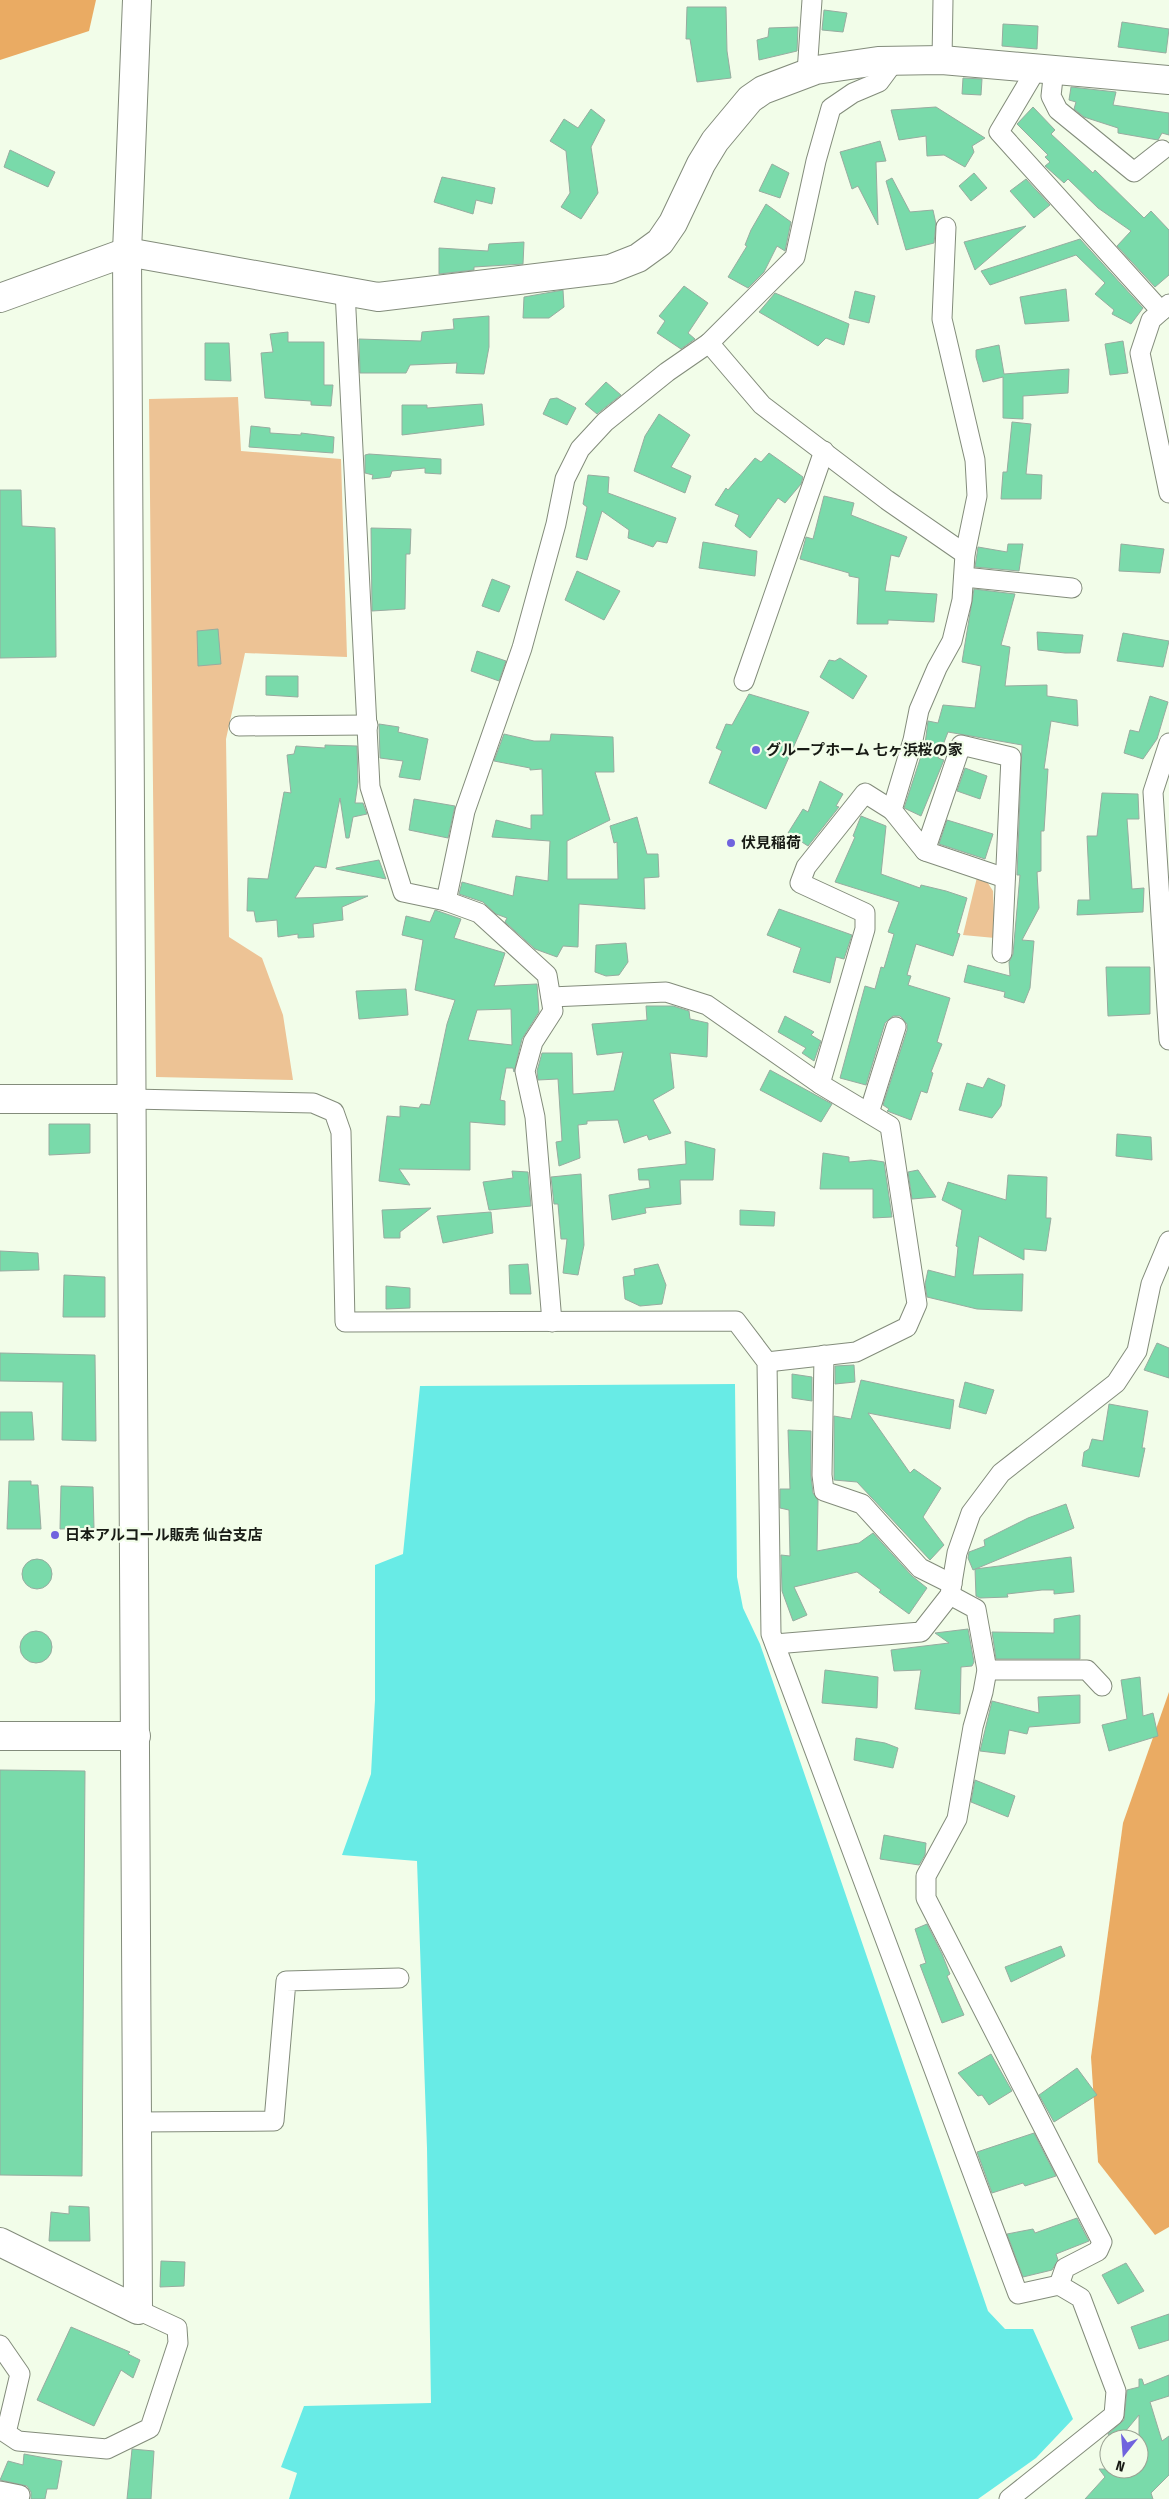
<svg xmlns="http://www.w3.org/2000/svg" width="1169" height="2499" font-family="'Fira Sans Condensed','Noto Sans JP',sans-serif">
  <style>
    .green { fill: #edc395 }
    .forest { fill: #eaab63 }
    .water { fill: #68ebe6 }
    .building { fill: #79daaa; stroke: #98aca0; fill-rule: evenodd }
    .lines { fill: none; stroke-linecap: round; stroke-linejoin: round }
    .street-casing { stroke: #838c7b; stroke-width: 21 }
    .secondary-casing { stroke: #838c7b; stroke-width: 30 }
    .street { stroke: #fff; stroke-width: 19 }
    .secondary { stroke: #fff; stroke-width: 28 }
    .poi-dot { fill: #7063de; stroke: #f2fde9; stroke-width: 2 }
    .labels { text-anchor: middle; stroke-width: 4.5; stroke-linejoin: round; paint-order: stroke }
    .poi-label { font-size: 15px; font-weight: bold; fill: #181b15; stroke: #f2fde9; text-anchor: start }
  </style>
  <rect width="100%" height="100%" fill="#f2fde9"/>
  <g class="green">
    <path d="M238 397 241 451 341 459 347 657 245 653 226 739 229 937 262 958 283 1015 293 1080 156 1077 149 399Z"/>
    <path d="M979 869 993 891 995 938 963 935Z"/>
  </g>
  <g class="forest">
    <path d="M0 0H96L89 31 0 60Z"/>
    <path d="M1169 1692V2227L1155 2235 1098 2162 1091 2057 1123 1823Z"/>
  </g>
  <path class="water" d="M735 1384 737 1577 743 1608 760 1644 988 2311 1005 2329H1033L1073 2419 1036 2458 978 2499H289L297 2473 281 2467 304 2406 431 2403 427 2148 417 1861 342 1855 371 1774 375 1700V1565L403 1554 420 1386Z"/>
  <g class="building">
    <path d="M687 7H726L727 51 731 78 697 82 690 39H686Z"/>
    <path d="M824 10 847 13 843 32 822 30Z"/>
    <path d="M1122 22 1169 29 1166 53 1118 47Z"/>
    <path d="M1003 24 1038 26 1037 49 1002 46Z"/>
    <path d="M798 27 797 51 759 60 757 40 768 37 769 28Z"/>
    <path d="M963 78 982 79 981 95 962 94Z"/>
    <path d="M1071 87 1116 92 1113 105 1169 113V135L1162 133 1158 140 1118 133V128L1084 117 1074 109 1076 102 1069 100Z"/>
    <path d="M936 107 985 138 972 146 974 152 965 167 944 155 927 156 926 136 899 140 891 110Z"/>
    <path d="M1033 107 1055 130 1051 134 1093 173 1095 170 1144 218 1151 211 1169 230V275L1155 287 1117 246 1131 231 1098 208 1068 179 1064 183 1045 166 1050 162 1045 157 1048 155 1017 124Z"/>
    <path d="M591 109 605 120 591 147 598 193 581 219 561 207 570 193 566 151 550 141 564 119 578 128Z"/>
    <path d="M880 141 886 161 876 162 878 225 858 186 852 189 840 152Z"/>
    <path d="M10 150 55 172 48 187 4 167Z"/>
    <path d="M772 164 789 173 780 198 759 191Z"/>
    <path d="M974 173 987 188 971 201 959 186Z"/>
    <path d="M442 177 495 188 492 204 476 200 473 214 434 202Z"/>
    <path d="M892 178 910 212 933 210 936 224 934 243 906 250 886 181Z"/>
    <path d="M1026 179 1050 205 1034 218 1010 191Z"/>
    <path d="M766 204 791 222 785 251 777 246 764 272 748 288 728 277 747 246 745 245 751 230Z"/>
    <path d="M1026 226 975 270 964 242Z"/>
    <path d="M1080 239 1143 308 1131 324 1112 314 1114 310 1095 294 1105 283 1076 255 990 285 981 271Z"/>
    <path d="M524 242 523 264 474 267V270L439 274V248L488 251 489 244Z"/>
    <path d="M684 286 708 303 688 333 695 339 681 349 657 333 665 321 659 316Z"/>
    <path d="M1066 289 1069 321 1025 324 1020 297Z"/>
    <path d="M563 290 564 307 549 318H523L524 297Z"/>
    <path d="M855 291 875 296 869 323 849 318Z"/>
    <path d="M775 293 849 324 844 345 826 338 818 346 759 312Z"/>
    <path d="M489 316V347L484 374 456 373 457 363 410 365 406 373H360L359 339 421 341 422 332 454 329 453 319Z"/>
    <path d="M288 332V342H324V385H333L331 406 311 405V401L265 398 261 353 273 352 270 334Z"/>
    <path d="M1123 341 1128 373 1110 375 1105 344Z"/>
    <path d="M205 343H229L231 381 205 380Z"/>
    <path d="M999 345 1004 374 1069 369 1068 393 1023 396V419L1003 418V377L983 382 976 357V350Z"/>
    <path d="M606 382 621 395 597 414 585 404Z"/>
    <path d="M557 398 576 408 567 425 543 414 550 399Z"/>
    <path d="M482 404 484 425 402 435V405H427V408Z"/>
    <path d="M659 414 690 435 671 467 691 476 685 493 634 471 645 436Z"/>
    <path d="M1012 422 1031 424 1026 474 1042 475 1041 499H1001L1003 472H1007Z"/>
    <path d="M251 426 270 428V433L301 435V433L334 437 333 453 249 447Z"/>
    <path d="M769 453 803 477 801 484 785 503 778 498 750 538 735 526 739 515 715 505 726 488 728 490 755 458 761 462Z"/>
    <path d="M369 454 441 459V474L425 473V468L392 471 390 477 372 479 373 475 365 473V455Z"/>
    <path d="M588 475 609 477 608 493 676 518 667 543 657 541 653 547 628 538 629 530 602 511 587 560 576 557 587 507 583 504Z"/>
    <path d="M0 490H21L22 526 55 528 56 657 0 658Z"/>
    <path d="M824 496 854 503 851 515 907 537 899 557 891 555 885 591 937 594 934 622 888 620V624H857L859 578 849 576V573L800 559 806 537 813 539Z"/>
    <path d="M371 528 411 529 410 554H406L405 609 372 611Z"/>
    <path d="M703 542 757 551 755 576 699 568Z"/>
    <path d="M1008 544H1023L1019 571 975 567 978 547 1007 552Z"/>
    <path d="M1121 544 1164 549 1160 573 1119 571Z"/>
    <path d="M577 571 620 591 604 620 565 600Z"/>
    <path d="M492 579 510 586 499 612 482 606Z"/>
    <path d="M974 589 1015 594 1001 645 1010 647 1005 686 1047 685V696L1077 700 1078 726 1051 721 1044 769H1048L1044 831H1041V871L1037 872 1039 908 1022 940 1034 941 1030 988 1024 1003 1004 997 1005 992 964 982 968 965 1010 976 1009 962 1013 954 1020 875H1017L1022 745 948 732 938 758 944 760 921 816 904 808 925 744 928 721 938 723 943 705 975 708 981 666 962 662Z"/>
    <path d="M218 629 221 664 198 666 197 631Z"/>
    <path d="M1037 632 1083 635 1080 653H1065L1038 650Z"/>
    <path d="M1123 633 1169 641 1163 667 1117 661Z"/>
    <path d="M477 651 506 661 499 681 471 671Z"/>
    <path d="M840 658 867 676 853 699 820 677 829 660 835 661Z"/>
    <path d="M266 676H298V697L266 695Z"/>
    <path d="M749 694 809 712 766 809 709 783 722 751 716 748 726 724 732 725Z"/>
    <path d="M1150 696 1168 702 1157 739 1143 759 1124 753 1130 730 1139 732Z"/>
    <path d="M379 724 399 727 398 732 428 739 420 780 399 777 403 761 380 758Z"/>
    <path d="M504 734 534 741H550L551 734 613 737 614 772H595L610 820 567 841V879H618L617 842 614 843 610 826 637 817 647 854H658L659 877 644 878 645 909 579 904 578 947 563 946 557 957 535 949 505 922 507 918 496 914 483 902 459 894 462 882 513 896 516 876 548 881 550 841 492 837 496 820 531 829V815H543L542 769 530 770V768L494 761Z"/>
    <path d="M325 745 357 746 358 782 355 803H363L367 814 353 817 349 838H346L340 798 326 868 315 866 295 898 368 896 342 907 343 920 313 924 314 937 298 938V934L278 937 277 920 256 922 254 911H247L248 878 268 879 284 792 291 793 287 755 294 754 296 746 325 748Z"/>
    <path d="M965 768 987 776 980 799 957 791Z"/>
    <path d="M820 781 843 794 836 806 839 807 808 846 788 833 803 809 808 812Z"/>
    <path d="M1102 793 1138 794 1139 819H1127L1132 889 1144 888 1143 912 1077 915 1078 900H1090L1087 836H1097Z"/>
    <path d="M414 799 455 806 448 838 409 830Z"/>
    <path d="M861 816 886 826 881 874 920 888 921 885 946 891 967 898 957 933 960 934 953 956 916 944 907 975 911 976 908 985 950 998 937 1042 942 1044 931 1072 933 1073 927 1093 921 1091 911 1120 887 1111 889 1109 883 1105 907 1030V1024L900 1016H893L885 1023 866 1085 840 1078 865 986 875 989 881 967 884 968 894 934 888 932 899 902 835 882 855 837 853 836Z"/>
    <path d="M947 820 993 834 985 859 939 844Z"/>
    <path d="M379 860 386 879 336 869V868Z"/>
    <path d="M779 909 852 935 844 959 836 957 830 983 793 972 801 948 767 935Z"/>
    <path d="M435 910 461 919 454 938 505 953 494 986 537 984 539 1012 522 1039 514 1072 513 1068H506L500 1100 505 1101V1125L470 1122V1170L399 1169 410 1185 379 1181 387 1116 400 1117V1106L419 1108 421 1104 430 1105 447 1024 455 1000 415 990 423 940 402 935 406 916 430 922ZM511 1009 512 1045 468 1040 477 1010Z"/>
    <path d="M626 943 628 962 619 975 606 976 595 972 596 945Z"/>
    <path d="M1106 967H1150V1014L1108 1016Z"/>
    <path d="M406 989 408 1015 359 1019 356 991Z"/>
    <path d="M646 1006H673L689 1011 690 1019 708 1023 707 1057 670 1053 674 1088 653 1100 671 1133 649 1140 647 1135 624 1143 618 1120 587 1121V1124L578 1125 580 1158 559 1166 556 1142 562 1141 558 1079 538 1080 537 1071 542 1053H572L573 1094 614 1091 623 1052 597 1055 592 1024 647 1020Z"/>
    <path d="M785 1016 814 1032 811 1035 821 1041 814 1061 802 1053 806 1048 778 1032Z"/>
    <path d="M770 1070 832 1104 821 1122 760 1090Z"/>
    <path d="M988 1078 1005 1085 1001 1106 992 1118 959 1110 967 1083 983 1088Z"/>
    <path d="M49 1124H90V1153L49 1155Z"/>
    <path d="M1117 1134 1151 1137 1152 1160 1116 1156Z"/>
    <path d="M685 1141 715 1149 713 1180H680L681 1204 645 1208 646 1213 612 1220 609 1195 650 1188 649 1180H639L638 1169 686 1164Z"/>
    <path d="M823 1153 849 1157V1162L871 1160 884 1162 892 1217 873 1218V1189H820Z"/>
    <path d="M918 1170 936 1197 912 1199 908 1172Z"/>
    <path d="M512 1171 528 1172 531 1206 489 1210 483 1182 513 1178Z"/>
    <path d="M581 1174 584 1245 578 1275 563 1273 567 1239H561L558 1204H554L551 1177Z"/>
    <path d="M1008 1175 1047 1177 1046 1218H1051L1046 1251 1024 1249V1260L979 1236 973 1275 1023 1274 1022 1311 977 1309 927 1297 925 1284 928 1270 955 1277 958 1247 956 1246 962 1210 942 1200 948 1182 1006 1200Z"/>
    <path d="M431 1208 400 1232V1238H384L382 1210Z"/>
    <path d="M740 1210 775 1212 774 1226 740 1225Z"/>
    <path d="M491 1212 493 1233 443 1243 437 1216Z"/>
    <path d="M0 1251 38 1253 39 1270 0 1271Z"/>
    <path d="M528 1264 531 1294H510L509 1265Z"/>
    <path d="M658 1264 666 1285 662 1304 640 1306 625 1299 623 1277 635 1275 634 1269Z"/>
    <path d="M64 1275 105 1277V1317H63Z"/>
    <path d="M386 1286 410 1288V1308L386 1309Z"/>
    <path d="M1157 1343 1169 1348V1378L1144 1370Z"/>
    <path d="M0 1353 95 1355 96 1441 62 1440 63 1382 0 1381Z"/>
    <path d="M854 1365 855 1382 835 1384V1366Z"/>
    <path d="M792 1374 812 1377V1401L792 1398Z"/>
    <path d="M861 1380 954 1400 950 1429 868 1413 910 1473 914 1469 941 1488 923 1517 944 1545 930 1560 857 1482 834 1480V1416L851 1419Z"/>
    <path d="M965 1382 994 1390 986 1414 959 1407Z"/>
    <path d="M1109 1404 1148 1411 1142 1448H1145L1139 1477 1082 1466 1084 1452 1089 1449 1092 1439 1103 1441Z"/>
    <path d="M0 1412H32L34 1440H0Z"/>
    <path d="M788 1430 811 1431V1476L813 1493 818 1500 817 1551 859 1543 873 1533 912 1576 927 1588 909 1614 879 1592 881 1590 857 1572 794 1587 807 1615 793 1621 782 1591 781 1555 790 1556 789 1510 780 1508V1489H790Z"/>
    <path d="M9 1481H31V1485H38L41 1529H7Z"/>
    <path d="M61 1486 93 1487 94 1528 60 1529Z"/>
    <path d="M1066 1504 1074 1528 973 1570 968 1558 969 1552 985 1546 984 1540 1028 1518Z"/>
    <path d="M1071 1557 1074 1592 1054 1594V1590H1042L1007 1594 1008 1597 980 1598 976 1596 975 1569Z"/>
    <circle cx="37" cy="1574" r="15"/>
    <path d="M1080 1615V1659H996L992 1632 1054 1633V1619Z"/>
    <path d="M968 1629 974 1662 972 1666 961 1667 960 1714 915 1709 921 1670 894 1671 891 1650 949 1643 935 1633Z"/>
    <circle cx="36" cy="1647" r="16"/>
    <path d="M825 1670 878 1677 877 1708 822 1703Z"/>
    <path d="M1140 1677 1143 1716 1153 1713 1158 1736 1109 1751 1102 1725 1127 1719 1121 1680Z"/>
    <path d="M1080 1695V1723L1029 1727 1027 1734 1009 1730 1005 1754 980 1751 992 1701 1039 1713 1038 1697Z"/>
    <path d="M856 1738 885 1743 898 1748 893 1768 854 1760Z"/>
    <path d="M0 1770 85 1771 82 2176 0 2175Z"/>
    <path d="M975 1780 1015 1796 1008 1817 971 1802Z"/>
    <path d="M884 1835 926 1843 925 1855 919 1865 880 1859Z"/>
    <path d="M927 1924 942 1954 950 1974 947 1976 964 2015 942 2023 920 1965 926 1963 915 1929Z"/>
    <path d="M1061 1946 1065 1956 1011 1982 1005 1967Z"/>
    <path d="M991 2054 1012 2091 989 2105 982 2095 978 2096 958 2073Z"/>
    <path d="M1077 2068 1097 2095 1054 2122 1039 2095Z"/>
    <path d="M1034 2133 1056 2176 1025 2186 1023 2183 992 2193 977 2152Z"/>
    <path d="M69 2206 89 2207 90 2241H49L51 2212 69 2214Z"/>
    <path d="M1077 2218 1089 2241 1056 2254 1058 2260 1052 2270 1023 2277 1007 2234 1033 2229 1035 2233Z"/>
    <path d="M161 2261 185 2262 184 2286 160 2287Z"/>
    <path d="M1126 2263 1144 2291 1118 2304 1102 2275Z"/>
    <path d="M1169 2314V2340L1139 2349 1131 2327Z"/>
    <path d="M71 2327 130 2352 128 2354 140 2360 133 2378 121 2370 94 2426 37 2400Z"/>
    <path d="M1169 2375V2396L1150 2402 1162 2441 1169 2436V2475L1151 2493 1153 2499H1085L1105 2477 1099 2469H1139V2415L1119 2439H1111L1108 2434 1124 2420 1127 2390 1139 2387V2379H1142L1144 2385Z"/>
    <path d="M132 2449 154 2451 151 2499H127Z"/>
    <path d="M24 2454 62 2461 57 2489H47L45 2499H31V2492L27 2486 0 2480 8 2461 23 2465Z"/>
  </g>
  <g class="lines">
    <g class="street-casing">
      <g id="street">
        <path d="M896 59 879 82 853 93 831 108 816 161 795 257 709 343 762 405 887 500 965 554"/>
        <path d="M942 60 943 0"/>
        <path d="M1037 68 999 132 1161 311"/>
        <path d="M1054 69 1051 96 1058 110 1134 172 1162 150"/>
        <path d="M807 73 812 0"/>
        <path d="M946 227 942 319 975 460 977 496 965 554 962 600 952 641 937 668 919 710 913 740 892 810 925 851 961 745 1011 757 1002 953"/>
        <path d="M345 291 370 787 403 892 446 901 465 811 522 648 556 524 565 479 580 449 605 422 667 372 709 343"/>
        <path d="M1169 304 1151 320 1140 353 1169 493"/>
        <path d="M964 577 1072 588"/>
        <path d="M744 681 824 451"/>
        <path d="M239 726 368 725"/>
        <path d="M1169 743 1153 792 1169 1040"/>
        <path d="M925 851 1005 878"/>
        <path d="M446 901 479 913 547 975 553 1011 533 1042 525 1071 535 1117 552 1322"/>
        <path d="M551 997 666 992 707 1005 820 1084 890 1126 917 1304 907 1327 856 1352 767 1362"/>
        <path d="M820 1084 865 929V913L800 883 806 867 865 793 892 810"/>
        <path d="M132 1099 313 1103 334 1112 341 1132 345 1322 736 1321 767 1362 771 1634 1018 2294 1059 2285 1081 2298 1116 2391 1114 2415 1009 2499"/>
        <path d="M869 1113 896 1027"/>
        <path d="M824 1355 822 1475 824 1491 862 1504 920 1568 952 1584"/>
        <path d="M950 1595 976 1609 987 1670 983 1692 973 1727 957 1819 926 1876V1898L1102 2242 1098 2251 1065 2268 1059 2285"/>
        <path d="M775 1644 921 1632 950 1595 957 1553 971 1513 1001 1473 1116 1383 1137 1351 1151 1284 1169 1241"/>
        <path d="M987 1670H1087L1102 1686"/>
        <path d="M137 2122 274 2121 286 1981 399 1978"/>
        <path d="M0 2345 20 2374 6 2433 18 2441 107 2449 150 2428 178 2343 177 2328 138 2310"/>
        <path d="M0 2491 20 2495 19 2499"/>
      </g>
    </g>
    <g class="secondary-casing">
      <g id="secondary">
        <path d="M0 298 127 252 378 297 610 269 638 258 660 242 673 223 701 164 715 141 750 99 763 90 816 70 878 61 942 60 1169 80"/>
        <path d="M0 1099H132"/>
        <path d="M0 1736H136"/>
        <path d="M0 2242 138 2310 127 252 137 0"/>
      </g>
    </g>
    <use href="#street" class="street"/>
    <use href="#secondary" class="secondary"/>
  </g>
  <g class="poi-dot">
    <circle cx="756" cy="750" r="5"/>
    <circle cx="731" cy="843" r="5"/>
    <circle cx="55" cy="1535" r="5"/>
  </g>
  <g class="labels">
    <g class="poi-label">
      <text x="766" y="755">グループホーム 七ヶ浜桜の家</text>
      <text x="741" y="848">伏見稲荷</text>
      <text x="65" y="1540">日本アルコール販売 仙台支店</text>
    </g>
  </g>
  <g transform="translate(1124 2454) rotate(197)"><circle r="24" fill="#f2fde9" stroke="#9ba394"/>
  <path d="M0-4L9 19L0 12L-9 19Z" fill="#7063de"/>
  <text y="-8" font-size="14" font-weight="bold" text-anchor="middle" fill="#181b15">N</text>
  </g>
</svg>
